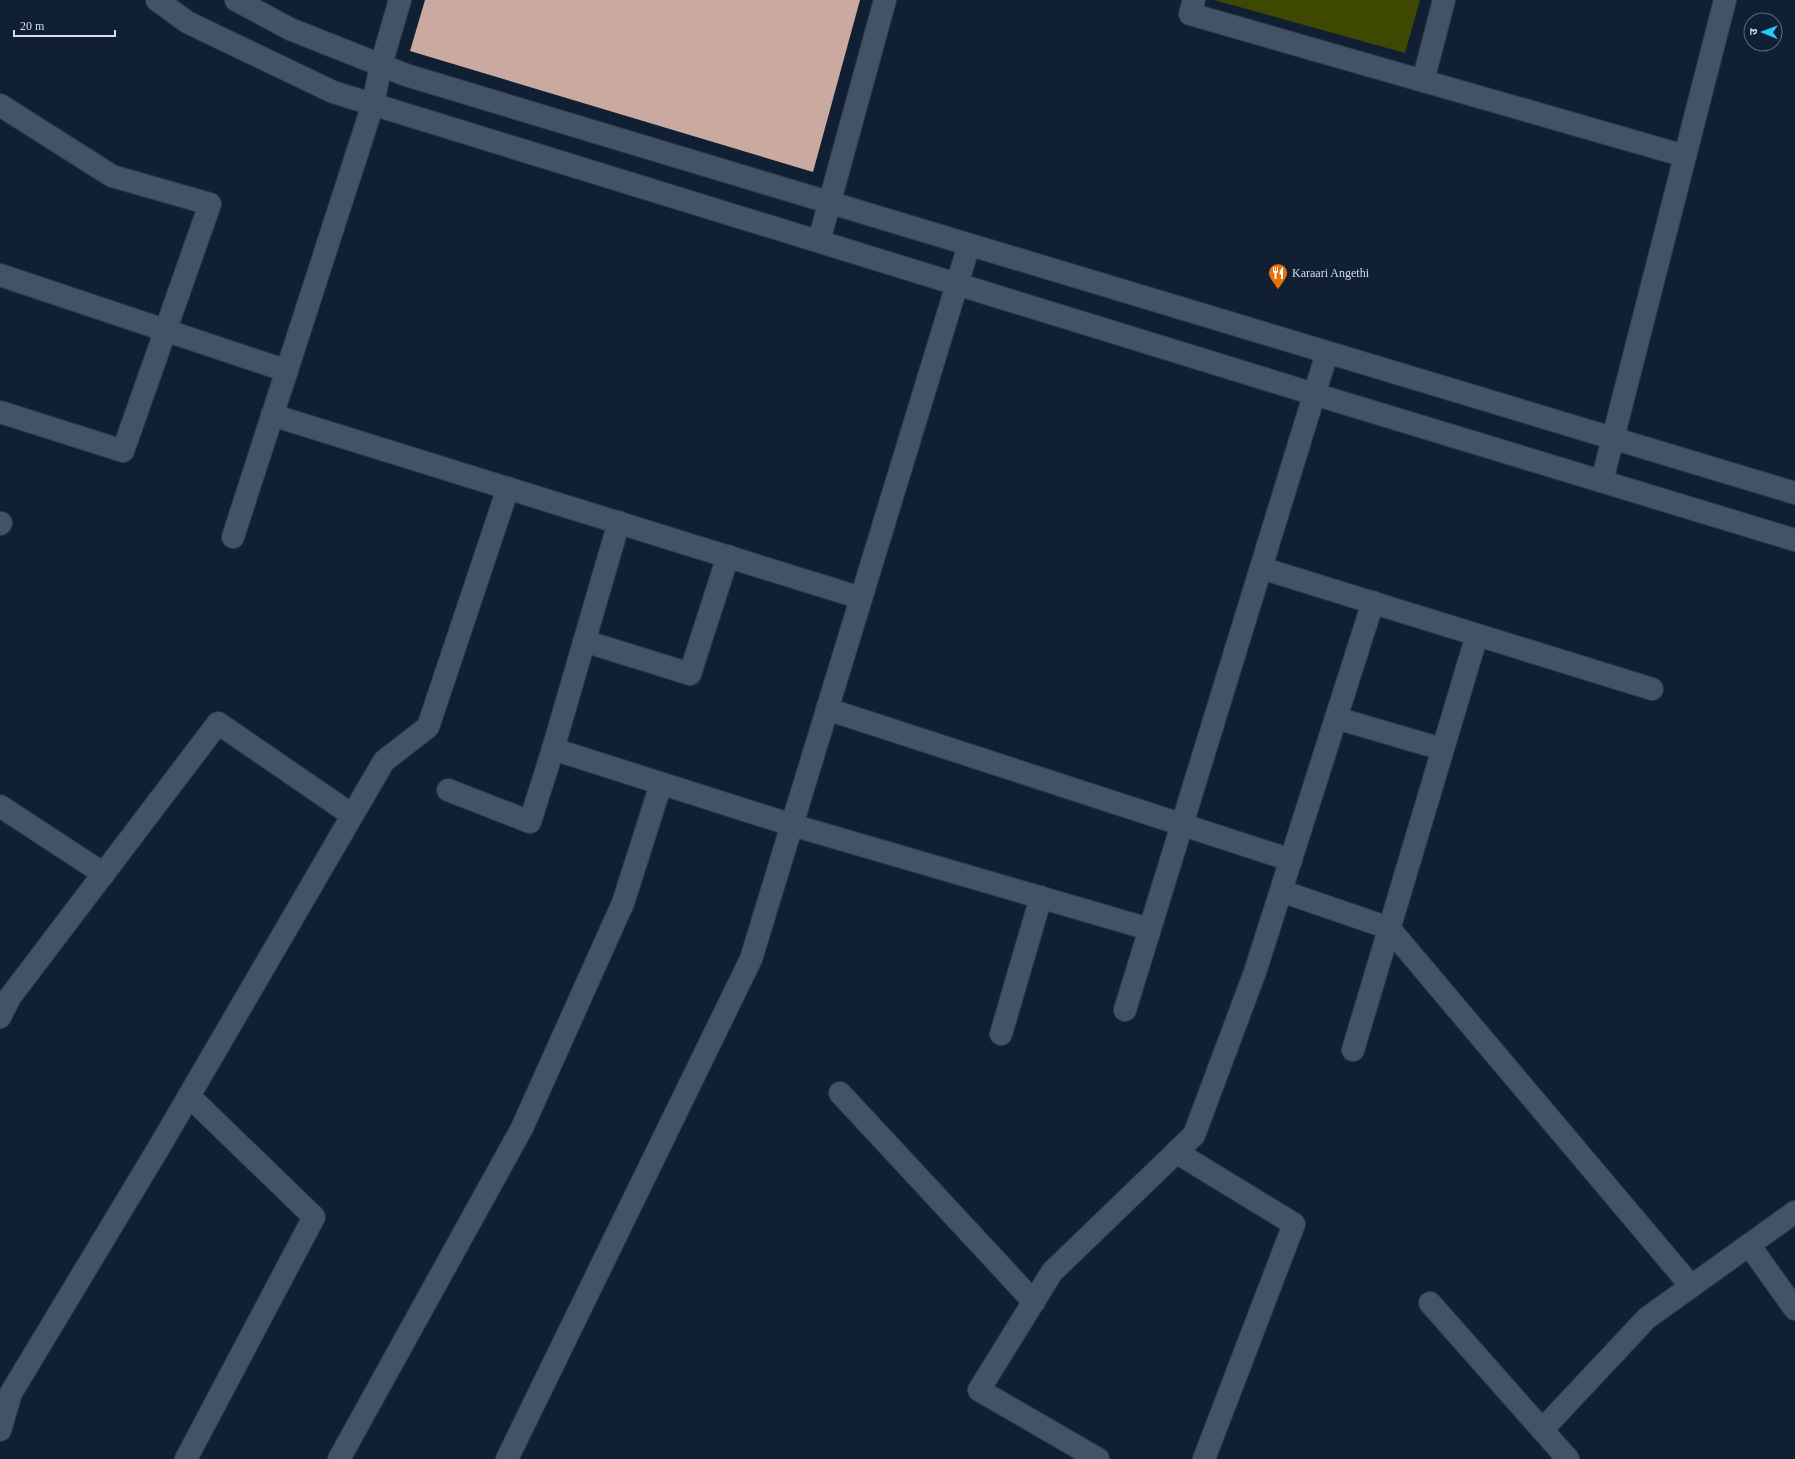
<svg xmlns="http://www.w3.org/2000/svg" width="1795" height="1459" font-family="'Times New Roman','Noto Sans Devanagari',serif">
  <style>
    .green { fill: #3e4801 }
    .building { fill: #c9a9a0 }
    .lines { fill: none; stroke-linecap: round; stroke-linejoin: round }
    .minor-casing { stroke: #2f3847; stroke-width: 24 }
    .minor { stroke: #425368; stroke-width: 22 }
    .labels { text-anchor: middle; stroke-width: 4; stroke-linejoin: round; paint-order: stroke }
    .poi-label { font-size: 12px; fill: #d5dfec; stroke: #102032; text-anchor: start }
  </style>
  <rect width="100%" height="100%" fill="#102032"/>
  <path class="green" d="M1214 0H1420L1405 53Z"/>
  <path class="building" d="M425 0H860L813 172 410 51Z"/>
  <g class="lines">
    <g class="minor-casing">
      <g id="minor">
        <path d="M157 0 187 22 333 92 1314 394 1795 540"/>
        <path d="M236 0 290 29 406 75 1795 493"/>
        <path d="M1194 0 1190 14 1685 156"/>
        <path d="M1423 81 1444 0"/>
        <path d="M0 105 112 176 210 204 123 451 0 412"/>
        <path d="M819 241 885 0"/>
        <path d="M0 275 287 371"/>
        <path d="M272 415 861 598"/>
        <path d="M1602 481 1725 0"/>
        <path d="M0 524 1 523"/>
        <path d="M233 537 373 104 381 65 400 0"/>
        <path d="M1261 568 1652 689"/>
        <path d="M584 641 690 674 728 556"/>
        <path d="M827 709 1291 860"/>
        <path d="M1336 718 1442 749"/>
        <path d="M553 749 792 825 1149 929"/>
        <path d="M448 790 530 822 553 749 619 522"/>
        <path d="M0 806 104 874"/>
        <path d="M1281 891 1389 928 1691 1286"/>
        <path d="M1125 1010 1327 353"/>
        <path d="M0 1017 10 997 218 723 352 815"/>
        <path d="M1001 1034 1041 897"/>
        <path d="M1353 1050 1477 635"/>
        <path d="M840 1093 1034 1302"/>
        <path d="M1176 1152 1294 1224 1204 1459"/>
        <path d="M1749 1245 1795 1309"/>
        <path d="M1430 1303 1568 1459"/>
        <path d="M0 1430 11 1393 161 1144 384 761 428 727 508 488"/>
        <path d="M1542 1430 1647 1318 1795 1212"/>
        <path d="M186 1459 314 1217 189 1096"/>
        <path d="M339 1459 522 1128 623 903 661 784"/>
        <path d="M507 1459 751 959 969 245"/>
        <path d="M1098 1459 979 1390 1052 1272 1194 1135 1255 972 1373 602"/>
      </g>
    </g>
    <use href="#minor" class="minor"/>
  </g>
  <defs>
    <g id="restaurant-pin" transform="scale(1)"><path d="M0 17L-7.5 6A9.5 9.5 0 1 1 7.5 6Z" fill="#e8710a" stroke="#102032"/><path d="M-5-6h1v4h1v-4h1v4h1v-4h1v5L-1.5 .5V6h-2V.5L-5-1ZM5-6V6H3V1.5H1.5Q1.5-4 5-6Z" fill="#fff"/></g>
  </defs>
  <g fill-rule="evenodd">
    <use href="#restaurant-pin" x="1278" y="273"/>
  </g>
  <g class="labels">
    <g class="poi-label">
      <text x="1292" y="277">Karaari Angethi</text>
    </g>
  </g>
  <g transform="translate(1763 32) rotate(271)"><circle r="19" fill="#102032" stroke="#5f6c7c"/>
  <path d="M0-3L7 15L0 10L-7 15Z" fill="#26c9fe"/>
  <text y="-6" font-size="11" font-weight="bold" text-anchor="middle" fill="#d5dfec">उ</text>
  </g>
  <path d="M14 30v6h101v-6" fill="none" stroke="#d5dfec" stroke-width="2"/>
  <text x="20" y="30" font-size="12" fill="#d5dfec" stroke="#102032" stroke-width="3" paint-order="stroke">20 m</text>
</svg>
